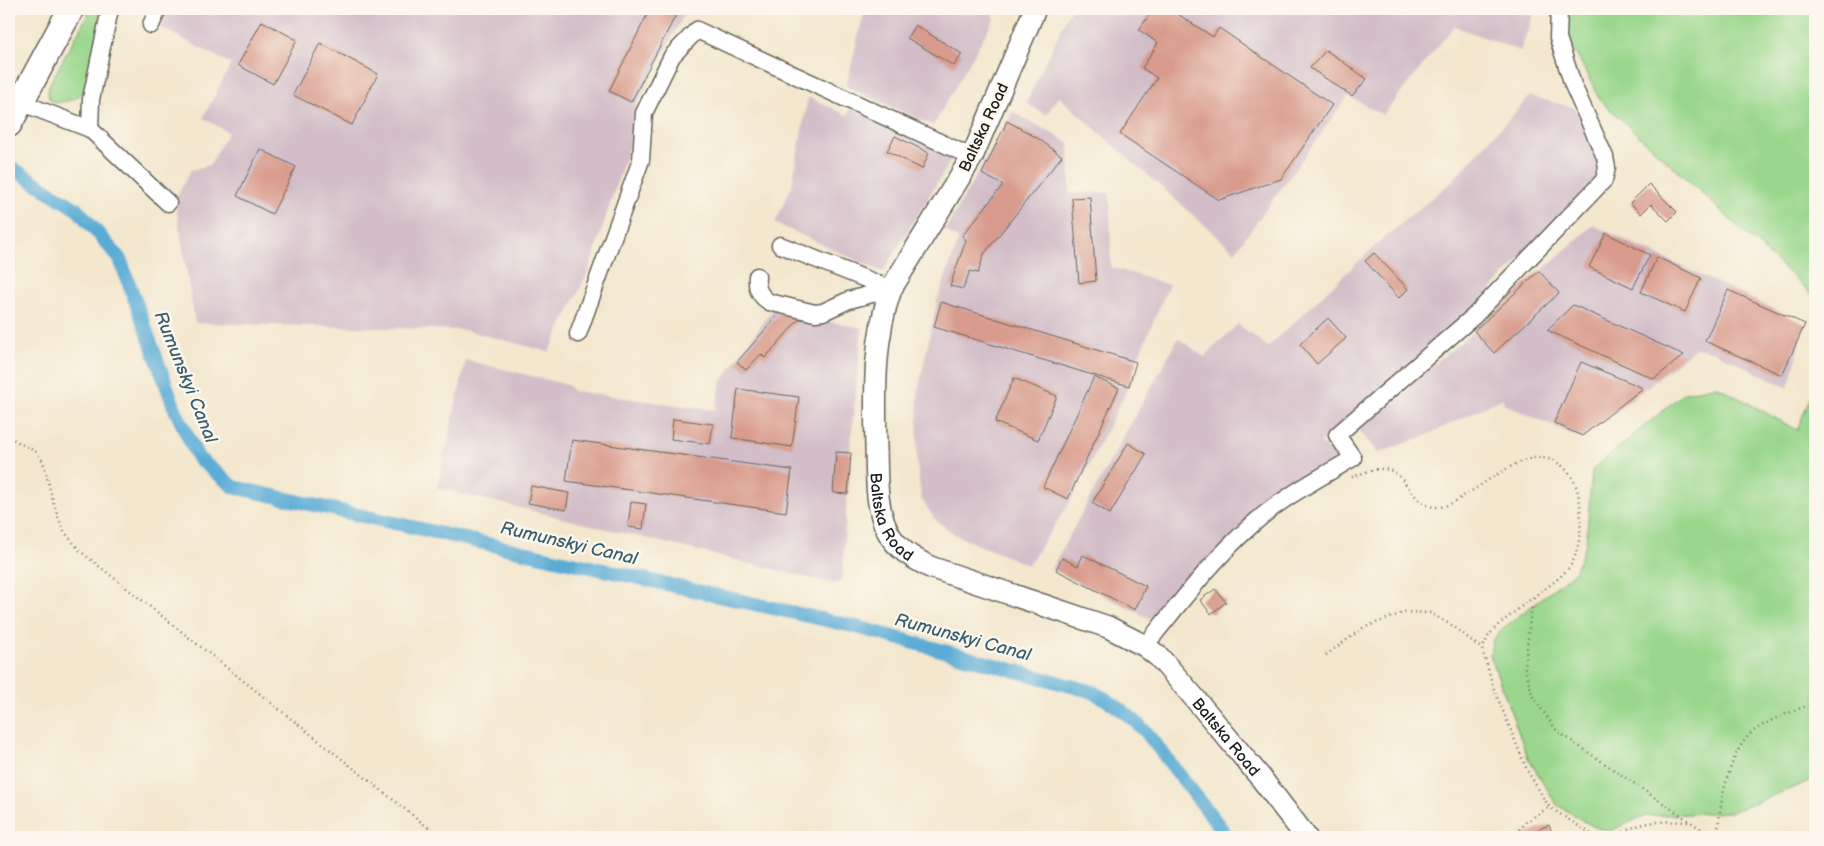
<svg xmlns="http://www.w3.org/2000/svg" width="1824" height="846" font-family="'Balsamiq Sans',sans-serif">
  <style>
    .industrial { fill: #d2bdc8 }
    .green { fill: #9ad78c; stroke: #5b7a54 }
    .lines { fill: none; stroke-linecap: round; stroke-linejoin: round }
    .canal { stroke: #5aacd5; stroke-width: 14 }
    .building { fill: #d89b8c }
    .minor-casing { stroke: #67635a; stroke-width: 19 }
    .major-casing { stroke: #67635a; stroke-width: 24 }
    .highway-casing { stroke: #67635a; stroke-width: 28 }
    .path { stroke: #67635a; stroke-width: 2.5; stroke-dasharray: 1 4; stroke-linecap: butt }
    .minor { stroke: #fff; stroke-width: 16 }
    .major { stroke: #fff; stroke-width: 21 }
    .highway { stroke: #fff; stroke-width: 25 }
    .labels { text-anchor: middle; stroke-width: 5; stroke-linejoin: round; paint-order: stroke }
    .street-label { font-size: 16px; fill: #1c1c1c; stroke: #fbf7ec }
    .water-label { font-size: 18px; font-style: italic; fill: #385d6f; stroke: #fbf7ec }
  </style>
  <rect width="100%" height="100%" fill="#fbf7ec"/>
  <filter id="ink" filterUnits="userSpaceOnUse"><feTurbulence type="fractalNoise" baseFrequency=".02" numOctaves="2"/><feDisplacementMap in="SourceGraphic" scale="10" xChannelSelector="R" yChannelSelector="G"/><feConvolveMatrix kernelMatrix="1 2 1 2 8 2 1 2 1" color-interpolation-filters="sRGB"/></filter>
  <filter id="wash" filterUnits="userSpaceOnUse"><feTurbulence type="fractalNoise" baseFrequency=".0096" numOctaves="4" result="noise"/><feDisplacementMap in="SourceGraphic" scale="20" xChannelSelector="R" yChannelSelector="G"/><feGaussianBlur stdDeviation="1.12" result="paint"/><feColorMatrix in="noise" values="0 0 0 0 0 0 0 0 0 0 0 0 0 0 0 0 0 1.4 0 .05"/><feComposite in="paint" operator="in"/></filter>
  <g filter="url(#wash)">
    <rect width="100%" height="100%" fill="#f3e7cd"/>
    <g class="industrial">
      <path d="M164 9H665L684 14 635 107 630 142 589 270 549 352 465 330 195 323 175 200 191 170 210 165 228 132 203 118 231 64 156 25Z"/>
      <path d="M865 9H994V19L933 126 846 86Z"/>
      <path d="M1067 9H1435L1438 11 1440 9H1536L1520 51 1454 26 1383 115 1348 96 1235 252 1059 97 1046 115 1026 103 1070 10Z"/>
      <path d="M1530 96 1575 108 1597 160V176L1470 312 1320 443 1338 457 1252 514 1154 621 1051 569 1178 338 1204 357 1238 324 1268 347 1378 243 1451 182Z"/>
      <path d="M808 97 847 115 851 108 953 157 883 272 775 223 792 185Z"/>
      <path d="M1013 112 1069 143 1070 193H1110L1111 267 1169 285 1136 362 1129 386 1069 504 1028 565 959 537 935 520 921 498 917 464 918 391 937 301 959 239 945 230Z"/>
      <path d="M1593 225 1806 324 1788 388 1715 352 1696 348 1582 439 1504 404 1503 398 1428 435 1378 453 1357 428 1474 331Z"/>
      <path d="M772 310 862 328 849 460 842 580 835 584 437 488 466 360 568 385 573 391 715 410 721 382Z"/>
    </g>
    <g class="green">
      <path d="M91 9H103L85 88C79 101 69 100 56 103L49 99 48 92 49 85Z"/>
      <path d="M1569 9H1815V297L1600 100 1567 35Z"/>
      <path d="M1717 386 1797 430 1815 386V779L1731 812 1644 816 1610 831 1594 827 1557 805 1528 758 1490 655 1492 642 1501 630 1575 572 1586 543 1592 470 1684 393Z"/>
    </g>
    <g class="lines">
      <path class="canal" d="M9 166 78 210 120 259 175 409 198 458 234 487 857 627 1093 692C1114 703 1130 715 1146 732L1228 837"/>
    </g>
    <g id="blocks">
      <g class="building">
        <path d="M650 9H679L631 102 609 91Z"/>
        <path d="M1153 9H1170L1213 37 1219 28 1332 105 1281 179 1219 200 1120 134 1157 78 1142 68 1158 43 1139 30Z"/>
        <path d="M262 21 297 40 273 84 238 65Z"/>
        <path d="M915 25 962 54 954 66 907 38Z"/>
        <path d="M320 43 378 74 352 125 293 95Z"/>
        <path d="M1326 50 1367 79 1352 96 1310 68Z"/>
        <path d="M1007 121 1039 139 1062 156 984 254 978 273 970 271 963 289 950 286 966 240 962 236 1003 185 982 174Z"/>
        <path d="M895 136 929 153 922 169 887 151Z"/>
        <path d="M260 149 296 167 272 214 237 196Z"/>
        <path d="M1649 184 1677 212 1668 221 1651 204 1641 214 1630 203Z"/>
        <path d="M1090 197 1096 281 1079 283 1072 198Z"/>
        <path d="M1606 233 1650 255 1633 288 1589 267Z"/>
        <path d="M1374 253 1408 289 1399 298 1365 261Z"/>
        <path d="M1657 257 1701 278 1685 312 1641 292Z"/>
        <path d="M1539 271 1559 293 1494 353 1474 331Z"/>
        <path d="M1728 290 1805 324 1782 375 1705 341Z"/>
        <path d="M941 302 1136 362 1129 386 934 327Z"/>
        <path d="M1573 305 1684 355 1654 379 1547 330Z"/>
        <path d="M780 313 801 317 765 358 761 354 746 370 737 362Z"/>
        <path d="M1328 318 1346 338 1317 364 1300 344Z"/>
        <path d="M1581 362 1643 388 1582 436 1554 423Z"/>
        <path d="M1094 377 1119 388 1068 499 1043 487Z"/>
        <path d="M1014 378 1057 396 1038 440 995 422Z"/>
        <path d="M738 389 799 397 792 447 732 438Z"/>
        <path d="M673 419 713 424 710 444 671 439Z"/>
        <path d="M572 440 792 470 786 512 566 481Z"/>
        <path d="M1128 443 1146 454 1110 514 1092 503Z"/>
        <path d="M836 452 851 453 848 494 833 493Z"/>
        <path d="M531 486 569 493 566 510 528 503Z"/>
        <path d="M631 502 646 504 643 529 628 527Z"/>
        <path d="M1083 555 1146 586 1135 610 1056 570 1062 558 1078 566Z"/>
        <path d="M1215 589 1226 602 1211 614 1200 600Z"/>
        <path d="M1549 825 1554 837H1524L1523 835Z"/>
      </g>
    </g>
  </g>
  <g filter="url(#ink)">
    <use href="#blocks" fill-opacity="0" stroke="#67635a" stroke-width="1"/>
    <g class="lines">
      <g class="minor-casing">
        <g id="minor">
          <path d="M151 25 158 9"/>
          <path d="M9 98 90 129 168 203"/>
          <path d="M90 129 91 99 110 9"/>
          <path d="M780 245 891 289"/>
          <path d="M757 276C756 288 759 295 769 302L815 313 823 312 849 300 891 289"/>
          <path d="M578 334 641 160 644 113 672 56 697 30 972 157"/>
          <path d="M1145 646C1179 604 1213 559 1254 523 1283 497 1320 478 1353 458L1337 435 1474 316 1604 180 1607 168 1605 157 1573 85 1558 38 1559 9"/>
        </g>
      </g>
      <g class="major-casing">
        <g id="major">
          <path id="s1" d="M1035 9 972 157 891 289C873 340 875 394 876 448 877 475 875 505 887 530 896 549 913 558 930 567L1108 627 1145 646 1159 657 1192 695 1261 778 1306 837"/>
        </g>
      </g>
      <g class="highway-casing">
        <path id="highway" d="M9 124 71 9"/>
      </g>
      <g class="path">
        <path d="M9 437 36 452 43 461 53 502 63 530 80 551 440 837"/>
        <path d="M1352 477C1361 474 1371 469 1381 469 1407 468 1410 508 1438 507 1448 507 1457 500 1465 495 1482 485 1516 459 1535 458 1551 456 1567 466 1574 481 1584 502 1583 547 1570 566 1562 577 1550 585 1539 593 1524 604 1511 615 1497 626L1489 635 1482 649"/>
        <path d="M1534 598 1530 619 1525 668 1533 697 1557 731 1701 829 1708 837"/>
        <path d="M1326 655 1363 628 1405 612 1430 613 1453 626 1482 649 1494 689 1527 770 1549 807 1596 837"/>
        <path d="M1512 837 1526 822 1549 807"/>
        <path d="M1615 837C1640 820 1660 821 1689 822"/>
        <path d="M1718 837C1718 808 1729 748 1755 730 1773 718 1795 710 1815 703"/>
      </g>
      <use href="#minor" class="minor"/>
      <use href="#major" class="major"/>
      <use href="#highway" class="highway"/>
    </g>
  </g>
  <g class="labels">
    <g class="street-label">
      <text transform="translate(983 127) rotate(-65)" y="6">Baltska Road</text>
      <text dy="6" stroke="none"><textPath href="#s1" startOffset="549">Baltska Road</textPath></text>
      <text dy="6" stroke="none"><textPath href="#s1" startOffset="969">Baltska Road</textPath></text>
    </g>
    <g class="water-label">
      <text transform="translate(186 377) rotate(68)" y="6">Rumunskyi Canal</text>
      <text transform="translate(569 543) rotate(13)" y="6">Rumunskyi Canal</text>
      <text transform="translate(963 637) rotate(15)" y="6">Rumunskyi Canal</text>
    </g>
  </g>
  <rect width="1824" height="846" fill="none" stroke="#fbf7ec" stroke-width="30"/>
</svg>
